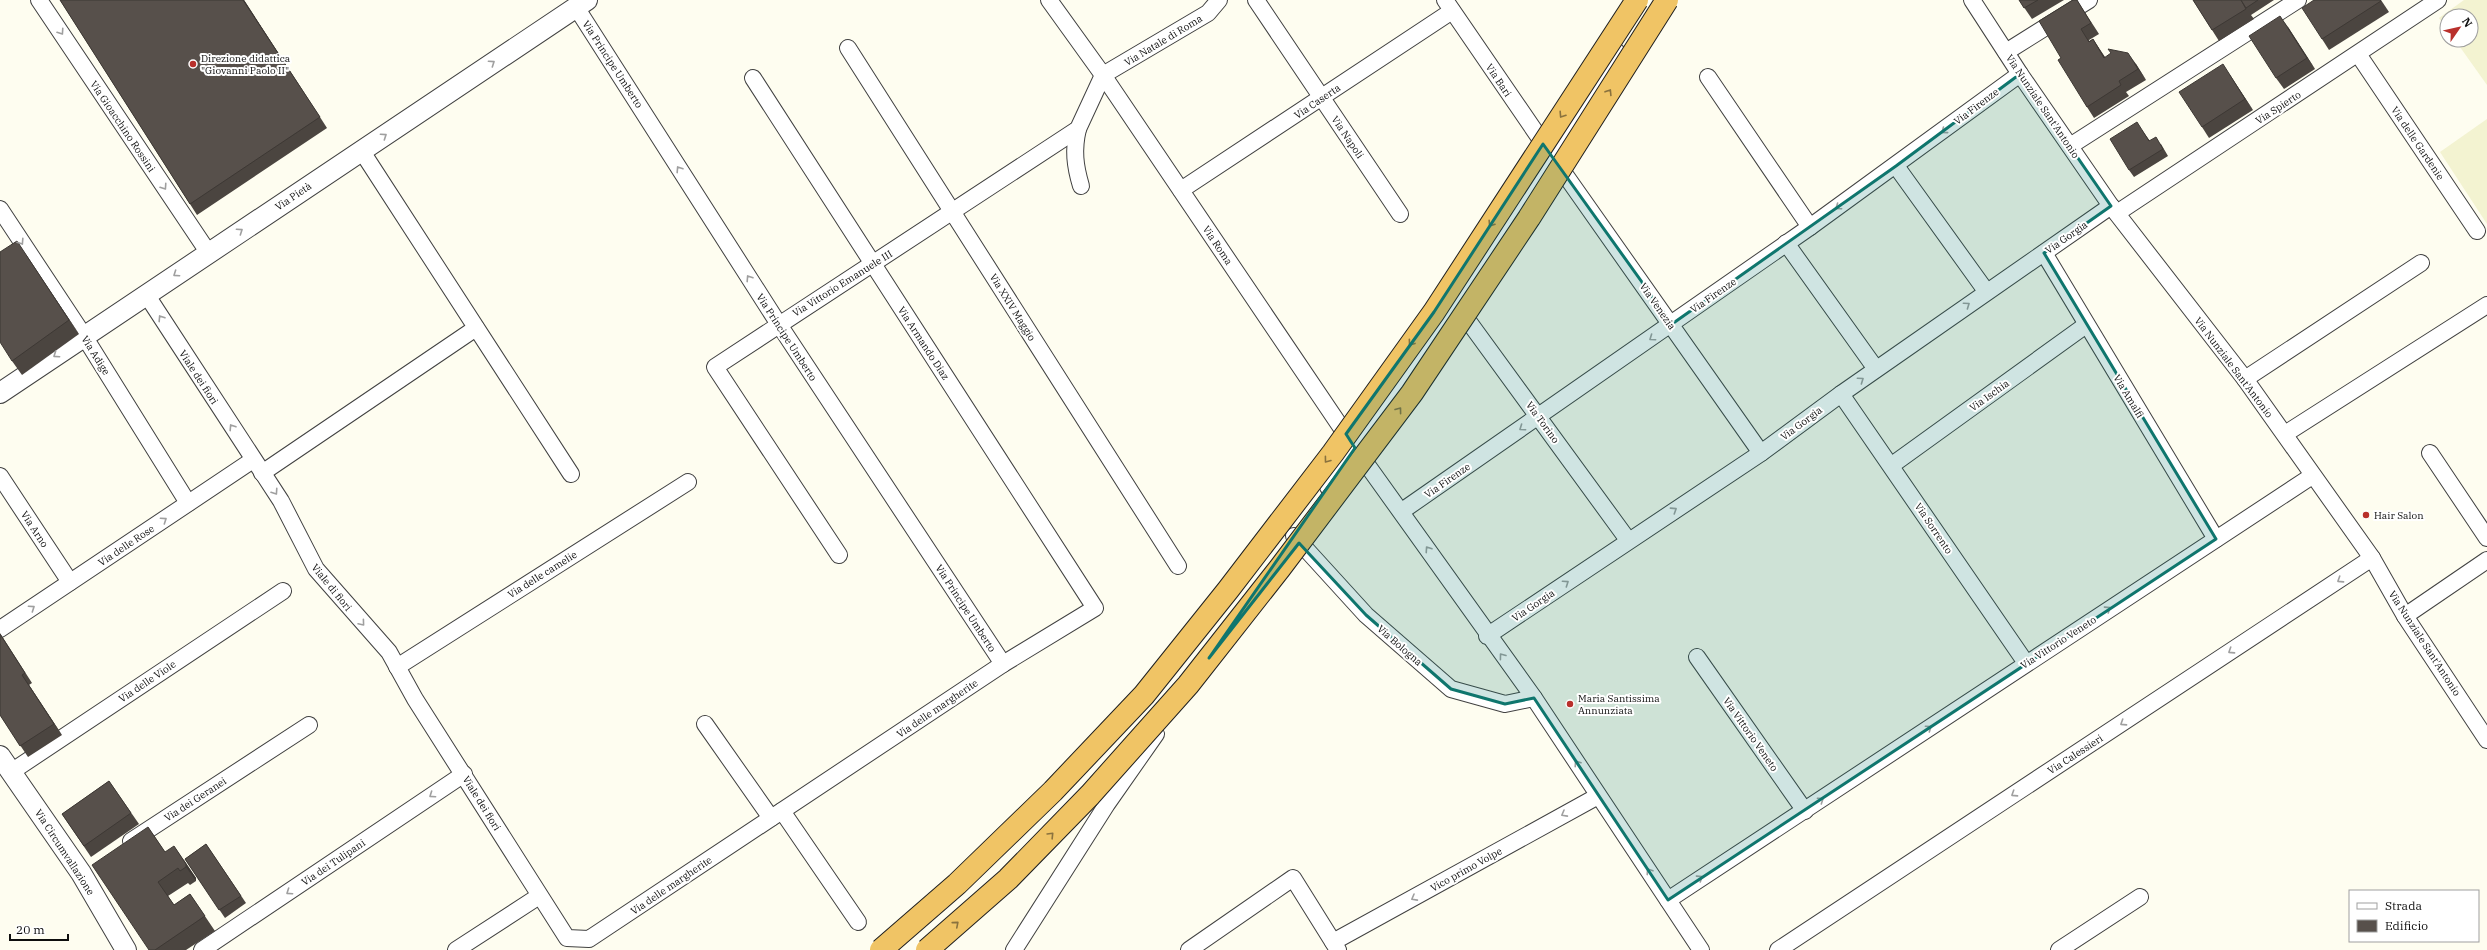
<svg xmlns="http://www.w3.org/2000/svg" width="2487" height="950" font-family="'IBM Plex Serif',serif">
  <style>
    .farmland { fill: #f3f3d1 }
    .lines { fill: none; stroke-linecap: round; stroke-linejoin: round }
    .minor-casing { stroke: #414141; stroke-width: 18 }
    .tertiary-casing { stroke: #414141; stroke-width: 22 }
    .minor { stroke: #fff; stroke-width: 16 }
    .tertiary { stroke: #fff; stroke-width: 20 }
    .trunk-bridge-casing { stroke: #1f1f1f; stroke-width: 24; stroke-linecap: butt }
    .trunk-bridge { stroke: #f0c465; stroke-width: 22 }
    .wall { fill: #4b4540 }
    .shaded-wall { fill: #3d3834 }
    .building { fill: #57504b; stroke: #3d3834 }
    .oneway { stroke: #9f9f9f }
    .oneway2 { stroke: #8a723e }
    .marked { fill: #0f766e; fill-opacity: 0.2; stroke: #0f766e; stroke-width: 3; stroke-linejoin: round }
    .poi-dot { fill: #b9302c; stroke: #fff; stroke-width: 1.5 }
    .labels { text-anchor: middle; stroke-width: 4; stroke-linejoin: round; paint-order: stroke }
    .street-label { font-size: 10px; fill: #0e0e0e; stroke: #fff }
    .poi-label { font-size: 10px; fill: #0e0e0e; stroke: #fff; text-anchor: start }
  </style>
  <rect width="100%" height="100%" fill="#fefdf0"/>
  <g class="farmland">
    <path d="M2464 0H2487V85L2455 40H2471V16H2447V30L2439 18Z"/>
    <path d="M2487 119V224L2440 152Z"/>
  </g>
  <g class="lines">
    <g class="minor-casing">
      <g id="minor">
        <path d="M39 0 208 252"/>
        <path d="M1049 0 1103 75 1355 448 1534 698 1701 950"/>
        <path d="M1256 0 1400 214"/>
        <path d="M1445 0 1554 159 1761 453"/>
        <path d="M1972 0 2020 74 2111 206 2245 379 2372 558 2405 616 2487 740"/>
        <path d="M576 7 778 323 1003 664"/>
        <path d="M848 48 1178 566"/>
        <path d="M2006 52 2089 0"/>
        <path d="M2358 54 2477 231"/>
        <path d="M1103 75 1208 13 1219 0"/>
        <path d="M1708 77 1810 227"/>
        <path d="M1078 129C1073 150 1075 166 1081 186"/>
        <path d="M2070 146 2298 0"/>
        <path d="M361 150 571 474"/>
        <path d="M1896 166 1986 291"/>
        <path d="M1181 190 1452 11"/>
        <path d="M0 209 84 336 188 503"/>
        <path d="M2117 213 2438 0"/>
        <path d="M1786 243 1876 369"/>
        <path d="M2044 253 2216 539"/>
        <path d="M146 294 281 501 316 569 389 652 415 699 567 938 589 939 1003 664 1095 608 753 78"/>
        <path d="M1458 307 1628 540"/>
        <path d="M2245 379 2421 263"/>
        <path d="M1841 394 2026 663"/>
        <path d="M2285 434 2487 305"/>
        <path d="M2430 453 2487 538"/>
        <path d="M1892 465 2086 325"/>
        <path d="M262 473 476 328"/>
        <path d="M0 476 70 582"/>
        <path d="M1328 487 1554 159 1616 51"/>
        <path d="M1402 511 1810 227 2020 74"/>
        <path d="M1294 536 1366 615 1451 689 1505 704 1534 698"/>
        <path d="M839 555 715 367 1078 129 1103 75"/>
        <path d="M2405 616 2487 560"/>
        <path d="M0 629 253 460"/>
        <path d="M1487 636 1761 453 1841 394 2111 206"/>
        <path d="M1697 657 1805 811"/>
        <path d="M397 667 688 482"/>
        <path d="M705 724 771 818"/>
        <path d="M11 772 283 591"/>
        <path d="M782 811 858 922"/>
        <path d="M131 841 309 725"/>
        <path d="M1668 900 2312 476"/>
        <path d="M1333 942 1598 796"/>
        <path d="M202 950 464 774"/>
        <path d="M456 950 533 900"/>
        <path d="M1014 950 1107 804 1156 734"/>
        <path d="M1189 950 1293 878 1338 950"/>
        <path d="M1778 950 2372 558"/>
        <path d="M2059 950 2140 897"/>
      </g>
    </g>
    <g class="tertiary-casing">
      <g id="tertiary">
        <path d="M0 393 587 0"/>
        <path d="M0 756 81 873 126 950"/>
      </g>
    </g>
    <use href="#minor" class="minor"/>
    <use href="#tertiary" class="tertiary"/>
    <g class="trunk-bridge-casing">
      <g id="trunk-bridge">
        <path d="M881 950 957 884 1053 791 1144 695 1228 590 1333 453 1434 312 1637 0"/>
        <path d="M927 950 1008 879 1090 795 1188 685 1280 568 1412 393 1529 218 1667 0"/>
      </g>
    </g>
    <use href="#trunk-bridge" class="trunk-bridge"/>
  </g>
  <g class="wall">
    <path d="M60 0H244L327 128 197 215 190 204Z"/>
    <path d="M2019 0H2064L2032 19Z"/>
    <path d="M2077 0 2099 34 2089 40V41L2093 39 2105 57 2136 64 2146 80 2126 92 2129 96 2094 118 2087 107 2061 58Z"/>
    <path d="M2193 0H2274L2251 15 2254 19 2219 41Z"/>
    <path d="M2314 0H2381L2389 12 2329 50 2322 39Z"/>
    <path d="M2288 27 2315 69 2284 89 2276 78Z"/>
    <path d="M2230 75 2253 110 2209 138 2202 127Z"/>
    <path d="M2142 130 2150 141 2161 144 2168 156 2134 177 2129 170Z"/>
    <path d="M27 256 79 334 22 375 12 361Z"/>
    <path d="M0 633 32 683 29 685 62 735 28 757 0 715Z"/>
    <path d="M109 781 139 824 91 857 62 814Z"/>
    <path d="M148 827 165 852 184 860 196 878V881L190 885 188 883 168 896 174 905 190 894 215 931 186 950H149Z"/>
    <path d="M206 844 246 903 225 918 185 859Z"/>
  </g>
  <g class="shaded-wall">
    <path d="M243 0H244L327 128 320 117Z"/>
    <path d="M2280 16 2288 27 2315 69 2307 58Z"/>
    <path d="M2093 39 2100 50 2112 68 2104 58Z"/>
    <path d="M2128 53 2136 64 2146 80 2138 69Z"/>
    <path d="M2223 64 2230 75 2253 110 2245 99Z"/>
    <path d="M17 241 79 334 69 320Z"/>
    <path d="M22 675 29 685 62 735 54 724Z"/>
    <path d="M174 846 196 878V881L186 867Z"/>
  </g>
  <g class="building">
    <path d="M60 0H243L320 117 190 204Z"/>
    <path d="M2019 0H2038L2024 8Z"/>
    <path d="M2073 0H2077L2091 23 2081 29 2089 42 2093 39 2104 58 2111 53 2108 49 2128 53 2138 69 2119 81 2121 85 2087 107 2058 60 2061 58 2039 21Z"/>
    <path d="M2193 0H2241L2246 9 2212 30Z"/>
    <path d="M2241 0H2258L2246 8Z"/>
    <path d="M2314 0H2380L2381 1 2322 39 2302 8Z"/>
    <path d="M2280 16 2307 58 2276 78 2249 36Z"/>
    <path d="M2223 64 2245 99 2202 127 2179 92Z"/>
    <path d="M2137 122 2149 141 2156 137 2163 149 2129 170 2110 139Z"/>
    <path d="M17 241 69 320 12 361 0 342V252Z"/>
    <path d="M0 634 25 673 22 675 54 724 20 746 0 715Z"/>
    <path d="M109 781 131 813 84 846 62 814Z"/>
    <path d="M148 827 165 852 174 846 186 864V867L180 871 178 868 158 882 174 905 190 894 205 916 155 950H149L92 865Z"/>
    <path d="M206 844 241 896 219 910 185 859Z"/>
  </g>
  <defs><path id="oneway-chevron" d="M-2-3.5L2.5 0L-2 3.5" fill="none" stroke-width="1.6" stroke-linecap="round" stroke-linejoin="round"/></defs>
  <g class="oneway">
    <use href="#oneway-chevron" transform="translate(61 32) rotate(56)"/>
    <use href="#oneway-chevron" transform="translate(492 63) rotate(-34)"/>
    <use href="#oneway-chevron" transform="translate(1944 131) rotate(143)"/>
    <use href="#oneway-chevron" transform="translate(384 136) rotate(-34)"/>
    <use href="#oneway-chevron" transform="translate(679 169) rotate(-123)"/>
    <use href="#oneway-chevron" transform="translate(164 187) rotate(56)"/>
    <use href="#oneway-chevron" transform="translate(1838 207) rotate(145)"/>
    <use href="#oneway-chevron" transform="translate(240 231) rotate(-34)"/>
    <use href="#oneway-chevron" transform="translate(21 242) rotate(57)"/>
    <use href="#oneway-chevron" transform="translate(176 274) rotate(146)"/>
    <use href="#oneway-chevron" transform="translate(749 278) rotate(-123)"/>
    <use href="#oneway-chevron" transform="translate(1967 305) rotate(-35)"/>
    <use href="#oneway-chevron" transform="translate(161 318) rotate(-123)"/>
    <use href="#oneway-chevron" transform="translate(1652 338) rotate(145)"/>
    <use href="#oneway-chevron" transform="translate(56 355) rotate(146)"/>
    <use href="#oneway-chevron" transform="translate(1861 380) rotate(-35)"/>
    <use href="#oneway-chevron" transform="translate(232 427) rotate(-123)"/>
    <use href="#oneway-chevron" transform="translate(1522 428) rotate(145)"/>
    <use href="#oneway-chevron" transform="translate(275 492) rotate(56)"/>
    <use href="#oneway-chevron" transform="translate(1674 510) rotate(-33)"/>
    <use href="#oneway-chevron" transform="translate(164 520) rotate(-34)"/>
    <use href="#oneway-chevron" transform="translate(1428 549) rotate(-124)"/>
    <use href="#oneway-chevron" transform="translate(2340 580) rotate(147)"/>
    <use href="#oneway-chevron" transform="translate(1566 583) rotate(-34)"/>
    <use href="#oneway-chevron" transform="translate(32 608) rotate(-34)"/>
    <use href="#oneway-chevron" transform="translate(2108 609) rotate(-33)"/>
    <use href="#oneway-chevron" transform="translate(362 623) rotate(50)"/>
    <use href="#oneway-chevron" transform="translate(2231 651) rotate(147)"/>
    <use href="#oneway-chevron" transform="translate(1502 656) rotate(-127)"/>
    <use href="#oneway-chevron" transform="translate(2123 723) rotate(147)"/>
    <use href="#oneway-chevron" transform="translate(1929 728) rotate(-34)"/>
    <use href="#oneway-chevron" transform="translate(1577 763) rotate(-124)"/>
    <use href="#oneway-chevron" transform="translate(2014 794) rotate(147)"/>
    <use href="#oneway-chevron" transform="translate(432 795) rotate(146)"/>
    <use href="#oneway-chevron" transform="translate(1821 800) rotate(-34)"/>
    <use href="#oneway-chevron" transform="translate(1564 814) rotate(151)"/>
    <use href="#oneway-chevron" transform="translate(1649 871) rotate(-124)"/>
    <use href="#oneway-chevron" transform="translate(1700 878) rotate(-33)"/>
    <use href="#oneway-chevron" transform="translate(289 892) rotate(146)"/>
    <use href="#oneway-chevron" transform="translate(1414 898) rotate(151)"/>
  </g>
  <g class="oneway2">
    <use href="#oneway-chevron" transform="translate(1609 92) rotate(-58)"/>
    <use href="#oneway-chevron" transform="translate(1562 115) rotate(123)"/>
    <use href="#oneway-chevron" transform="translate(1491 224) rotate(123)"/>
    <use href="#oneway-chevron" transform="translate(1411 343) rotate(126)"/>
    <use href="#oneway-chevron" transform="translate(1399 410) rotate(-53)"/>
    <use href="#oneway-chevron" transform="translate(1327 460) rotate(127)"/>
    <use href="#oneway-chevron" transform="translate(1051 835) rotate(-46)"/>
    <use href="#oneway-chevron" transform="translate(956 924) rotate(-41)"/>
  </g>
  <path class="marked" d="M2020 74 2111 206 2044 253 2216 539 1668 900 1534 698 1505 704 1451 689 1366 615 1299 543 1209 658 1355 448 1346 434 1434 312 1543 144 1672 324 1896 166Z"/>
  <g class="poi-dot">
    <circle cx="193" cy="64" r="4"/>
    <circle cx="2366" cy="515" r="4"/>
    <circle cx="1570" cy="704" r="4"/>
  </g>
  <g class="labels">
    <g class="street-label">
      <text transform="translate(1163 40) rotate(-31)" y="4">Via Natale di Roma</text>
      <text transform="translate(613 64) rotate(57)" y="4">Via Principe Umberto</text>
      <text transform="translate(1499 80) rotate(56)" y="4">Via Bari</text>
      <text transform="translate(1317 101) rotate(-34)" y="4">Via Caserta</text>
      <text transform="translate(1976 106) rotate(-37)" y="4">Via Firenze</text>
      <text transform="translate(2043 106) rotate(56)" y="4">Via Nunziale Sant'Antonio</text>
      <text transform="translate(2278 107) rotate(-33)" y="4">Via Spierto</text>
      <text transform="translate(123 126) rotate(56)" y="4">Via Gioacchino Rossini</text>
      <text transform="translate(1348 137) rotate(56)" y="4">Via Napoli</text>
      <text transform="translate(2418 143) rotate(56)" y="4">Via delle Gardenie</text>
      <text transform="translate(293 196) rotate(-34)" y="4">Via Pietà</text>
      <text transform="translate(2066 237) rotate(-35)" y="4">Via Gorgia</text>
      <text transform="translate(1218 245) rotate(56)" y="4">Via Roma</text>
      <text transform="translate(842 283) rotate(-32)" y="4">Via Vittorio Emanuele III</text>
      <text transform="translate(1713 295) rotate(-35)" y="4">Via Firenze</text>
      <text transform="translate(1658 306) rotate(55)" y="4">Via Venezia</text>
      <text transform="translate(1013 307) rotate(58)" y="4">Via XXIV Maggio</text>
      <text transform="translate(787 337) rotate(57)" y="4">Via Principe Umberto</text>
      <text transform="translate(924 343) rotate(57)" y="4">Via Armando Diaz</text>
      <text transform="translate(96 355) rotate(58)" y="4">Via Adige</text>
      <text transform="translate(2234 367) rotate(53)" y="4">Via Nunziale Sant'Antonio</text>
      <text transform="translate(199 377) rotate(57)" y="4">Viale dei fiori</text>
      <text transform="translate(1989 395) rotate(-36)" y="4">Via Ischia</text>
      <text transform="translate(2129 396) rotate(59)" y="4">Via Amalfi</text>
      <text transform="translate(1543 422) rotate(54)" y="4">Via Torino</text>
      <text transform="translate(1801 423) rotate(-37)" y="4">Via Gorgia</text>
      <text transform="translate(1447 480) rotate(-35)" y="4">Via Firenze</text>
      <text transform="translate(1934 528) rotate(56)" y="4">Via Sorrento</text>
      <text transform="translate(35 529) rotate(57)" y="4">Via Arno</text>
      <text transform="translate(126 545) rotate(-34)" y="4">Via delle Rose</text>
      <text transform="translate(542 574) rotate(-32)" y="4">Via delle camelie</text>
      <text transform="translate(332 587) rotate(51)" y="4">Viale di fiori</text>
      <text transform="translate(1533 605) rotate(-34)" y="4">Via Gorgia</text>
      <text transform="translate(966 608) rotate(57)" y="4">Via Principe Umberto</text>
      <text transform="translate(2058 642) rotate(-33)" y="4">Via Vittorio Veneto</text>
      <text transform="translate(2425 643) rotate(57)" y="4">Via Nunziale Sant'Antonio</text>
      <text transform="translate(1400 645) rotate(41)" y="4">Via Bologna</text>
      <text transform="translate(147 681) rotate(-34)" y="4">Via delle Viole</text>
      <text transform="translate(937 708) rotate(-34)" y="4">Via delle margherite</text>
      <text transform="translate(1751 734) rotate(55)" y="4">Via Vittorio Veneto</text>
      <text transform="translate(2075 754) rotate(-33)" y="4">Via Calessieri</text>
      <text transform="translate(195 799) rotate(-33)" y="4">Via dei Geranei</text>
      <text transform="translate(482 803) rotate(58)" y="4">Viale dei fiori</text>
      <text transform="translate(65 852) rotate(57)" y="4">Via Circumvallazione</text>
      <text transform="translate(333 862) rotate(-34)" y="4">Via dei Tulipani</text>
      <text transform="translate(1466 869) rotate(-29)" y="4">Vico primo Volpe</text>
      <text transform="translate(671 885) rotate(-34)" y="4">Via delle margherite</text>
    </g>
    <g class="poi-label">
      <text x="201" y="62">Direzione didattica<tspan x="201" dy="12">"Giovanni Paolo II"</tspan></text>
      <text x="2374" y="519">Hair Salon</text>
      <text x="1578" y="702">Maria Santissima<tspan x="1578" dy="12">Annunziata</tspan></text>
    </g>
  </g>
  <rect x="2349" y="890" width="130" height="52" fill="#ffffff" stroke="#9f9f9f"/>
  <rect x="2357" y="903" width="20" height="6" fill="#ffffff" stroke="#9f9f9f"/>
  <text x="2385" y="910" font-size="12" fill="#0e0e0e">Strada</text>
  <rect x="2357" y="920" width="20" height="12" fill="#57504b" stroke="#9f9f9f"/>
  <text x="2385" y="930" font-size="12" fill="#0e0e0e">Edificio</text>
  <g transform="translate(2459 28) rotate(56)"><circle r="19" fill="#ffffff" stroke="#9f9f9f"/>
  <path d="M0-3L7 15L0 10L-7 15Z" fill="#b9302c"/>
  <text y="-6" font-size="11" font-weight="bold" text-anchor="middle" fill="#0e0e0e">N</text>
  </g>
  <path d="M10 934v6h58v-6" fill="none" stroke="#0e0e0e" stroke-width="2"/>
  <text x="16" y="934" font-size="12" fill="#0e0e0e" stroke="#ffffff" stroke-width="3" paint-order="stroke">20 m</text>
</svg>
